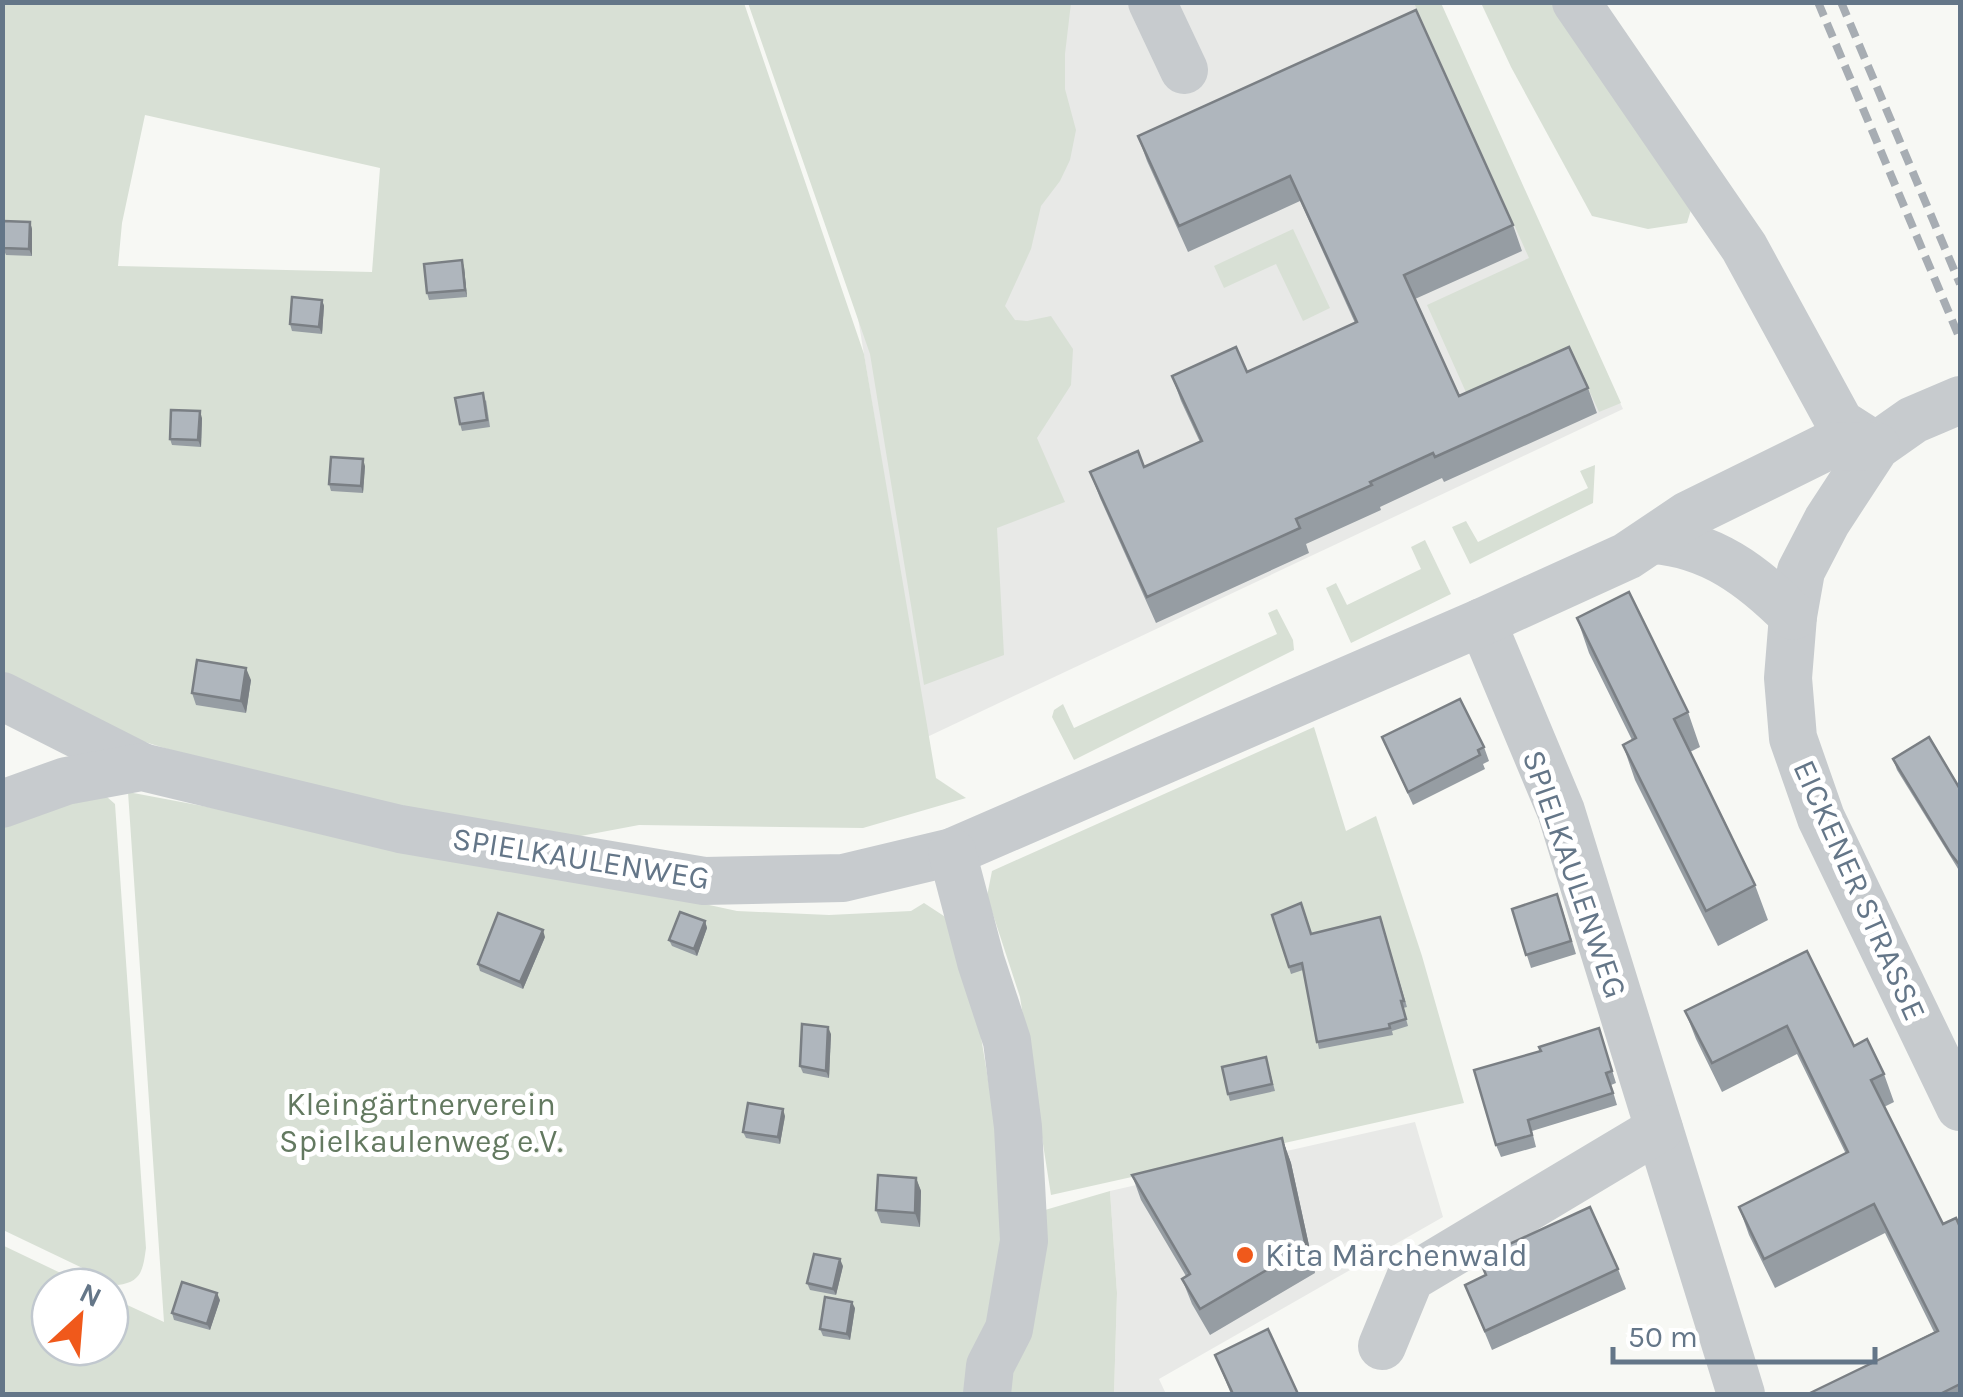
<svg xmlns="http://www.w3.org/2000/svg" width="1963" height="1397" font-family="Karla,sans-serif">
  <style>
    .built { fill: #e8e9e7 }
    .green { fill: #d8e0d5; fill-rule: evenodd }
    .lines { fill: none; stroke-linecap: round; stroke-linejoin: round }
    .minor { stroke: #c7cbce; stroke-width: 48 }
    .rail { stroke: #a7adb3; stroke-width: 8; stroke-dasharray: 15 8; stroke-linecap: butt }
    .wall { fill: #969da3 }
    .shaded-wall { fill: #7a7f84 }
    .building { fill: #afb6bd; stroke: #7a7f84; stroke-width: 2.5 }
    .poi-dot { fill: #f0591b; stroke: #fff; stroke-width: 4 }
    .labels { text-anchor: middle; stroke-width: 10; stroke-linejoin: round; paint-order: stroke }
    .street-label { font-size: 32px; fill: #647688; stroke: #fff }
    .park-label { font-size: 32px; fill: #637960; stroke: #fff }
    .poi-label { font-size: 32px; fill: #647688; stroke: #fff; text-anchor: start }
  </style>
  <rect width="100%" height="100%" fill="#f7f8f4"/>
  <g class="built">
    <path d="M975 3H1434L1623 409 927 737 816 63Z"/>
    <path d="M1415 1122 1443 1217 1159 1379 1166 1394H1114L1117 1293 1110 1191Z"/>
  </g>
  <g class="green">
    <path d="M2 3H744L864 354 936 778 966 798 863 828 639 825 570 838 341 797 229 768 119 734 3 683ZM145 115 380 168 372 272 118 266 122 223Z"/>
    <path d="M748 3H1071L1065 54V89L1076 130 1070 160 1060 181 1041 206 1031 249 1005 306 1015 320 1027 321 1051 316 1073 349 1071 385 1037 438 1065 502 997 528 1004 655 924 685 870 354Z"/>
    <path d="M1414 3H1441L1621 403 1599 412 1576 362 1473 408 1427 305 1529 258Z"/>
    <path d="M1481 3H1559L1693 203 1687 223 1648 229 1592 216 1511 67Z"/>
    <path d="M1293 229 1330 308 1303 321 1276 264 1224 288 1214 266Z"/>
    <path d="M1595 465 1593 503 1470 564 1452 527 1466 521 1478 542 1588 488 1580 471Z"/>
    <path d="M1425 540 1451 594 1351 643 1326 588 1336 583 1347 605 1421 569 1411 547Z"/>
    <path d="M1277 609 1293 640 1294 650 1074 760 1052 717 1054 710 1063 704 1074 728 1277 634 1268 613Z"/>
    <path d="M1314 727 1346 831 1376 816 1422 956 1464 1103 1051 1195 1020 997 987 896 992 871Z"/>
    <path d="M128 792 556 872 737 911 829 915 911 911 924 903 950 920 968 959 1003 1169 1007 1247 974 1394H3L2 1245 90 1287H50V1347H110V1297L164 1322Z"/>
    <path d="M107 797 115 804 146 1248C143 1269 142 1282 118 1285L3 1230 2 816Z"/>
    <path d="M1110 1191 1117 1293 1114 1394H1004L1045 1210Z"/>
  </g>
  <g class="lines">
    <g class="minor">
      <path d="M1152 2 1184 70"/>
      <path d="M1576 2 1744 247 1840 423 1876 446"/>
      <path d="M1960 400 1913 420 1876 446 1827 521 1801 571 1793 616 1788 678 1793 738 1821 818 1960 1107"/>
      <path d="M1653 540C1711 544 1753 576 1793 616"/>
      <path d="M1482 622 1561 811 1741 1394"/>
      <path d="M2 696 142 767"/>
      <path d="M2 804 66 781 142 767 400 829 704 881 843 878 952 852 1482 622 1627 556 1688 515 1826 447 1876 446"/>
      <path d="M952 852 981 962 1007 1041 1018 1127 1024 1241 1009 1329 990 1366 987 1394"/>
      <path d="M1382 1346 1410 1278 1659 1129"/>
    </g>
    <g class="rail">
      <path d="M1818 2 1960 339"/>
      <path d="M1841 2 1960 284"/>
    </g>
  </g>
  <g class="wall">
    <path d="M1138 136 1513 225 1522 251 1415 299 1459 396 1588 388 1597 413 1444 482 1442 478 1380 507 1381 510 1306 544 1309 553 1156 623 1100 498 1090 472 1144 467 1200 442 1181 401 1172 376 1247 372 1355 323 1300 201 1188 252 1147 161Z"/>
    <path d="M30 222 32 229V256L6 255 3 248Z"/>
    <path d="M464 267 467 297 429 300 427 293Z"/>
    <path d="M322 300 324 306 322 334 292 331 290 324Z"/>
    <path d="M486 400 490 427 462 431 460 424Z"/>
    <path d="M202 418 201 447 172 445 170 439Z"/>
    <path d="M365 466 363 493 331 491 329 484Z"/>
    <path d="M1577 618 1688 712 1700 747 1690 752 1755 885 1768 920 1718 946 1635 780 1623 745 1632 740 1589 653Z"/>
    <path d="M251 680 246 713 196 705 192 693Z"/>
    <path d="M1382 737 1484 747 1489 761 1483 764 1485 769 1413 805Z"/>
    <path d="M1893 759 1960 789V872L1897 770Z"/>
    <path d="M1562 908 1576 954 1531 968 1512 909Z"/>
    <path d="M1272 915 1312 934 1380 917 1407 1007 1403 1008 1408 1026 1392 1031 1393 1035 1319 1049 1303 970 1291 974Z"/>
    <path d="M705 921 707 928 697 956 672 946 669 940Z"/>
    <path d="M545 937 523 989 480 971 478 964Z"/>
    <path d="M1807 951 1854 1046 1884 1074 1894 1102 1884 1107 1943 1224 1960 1227V1394H1808L1934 1332 1885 1233 1775 1288 1749 1235 1739 1207 1846 1154 1797 1054 1722 1092 1696 1039 1685 1011Z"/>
    <path d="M1599 1028 1616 1083 1611 1085 1617 1105 1532 1131 1536 1147 1501 1157 1496 1145 1541 1051Z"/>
    <path d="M831 1034 829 1078 803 1073 800 1066Z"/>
    <path d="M1266 1057 1275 1091 1230 1101 1228 1094Z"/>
    <path d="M785 1116 780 1144 746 1138 743 1132Z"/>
    <path d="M1282 1138 1291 1163 1315 1273 1210 1335 1192 1304 1182 1279 1186 1276 1141 1200 1132 1175Z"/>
    <path d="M916 1178 921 1191 920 1227 881 1223 876 1210Z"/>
    <path d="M843 1266 836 1295 810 1290 807 1283Z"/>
    <path d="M1618 1269 1626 1289 1492 1350 1465 1285 1485 1275Z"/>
    <path d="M220 1300 210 1330 174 1320 172 1313Z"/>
    <path d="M855 1308 850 1340 823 1336 820 1329Z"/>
    <path d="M1215 1355 1298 1394H1231Z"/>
  </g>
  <g class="shaded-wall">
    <path d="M30 222 32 229V256L29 249Z"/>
    <path d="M462 260 464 267 467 297 465 290Z"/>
    <path d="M322 300 324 306 322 334 319 327Z"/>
    <path d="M200 411 202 418 201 447 198 440Z"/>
    <path d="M363 459 365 466 363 493 361 486Z"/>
    <path d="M246 668 251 680 246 713 241 701Z"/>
    <path d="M705 921 707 928 697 956 694 949Z"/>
    <path d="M543 930 545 937 523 989 520 982Z"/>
    <path d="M828 1027 831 1034 829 1078 826 1071Z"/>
    <path d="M783 1109 785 1116 780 1144 778 1137Z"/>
    <path d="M1282 1138 1291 1163 1315 1273 1306 1247Z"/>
    <path d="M916 1178 921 1191 920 1227 915 1213Z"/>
    <path d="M840 1259 843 1266 836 1295 833 1289Z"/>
    <path d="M217 1293 220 1300 210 1330 207 1324Z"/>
    <path d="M852 1302 855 1308 850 1340 847 1334Z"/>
  </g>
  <g class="building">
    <path d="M1416 10 1513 225 1404 275 1459 396 1569 347 1588 388 1435 457 1433 453 1370 482 1372 485 1296 519 1300 528 1147 597 1090 472 1138 451 1144 467 1202 441 1172 376 1236 347 1247 372 1357 322 1290 176 1179 226 1138 136Z"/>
    <path d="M3 221 30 222 29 249 3 248Z"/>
    <path d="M462 260 465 290 427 293 424 264Z"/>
    <path d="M292 297 322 300 319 327 290 324Z"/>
    <path d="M483 393 487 420 460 424 455 398Z"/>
    <path d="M171 410 200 411 198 440 170 439Z"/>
    <path d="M331 457 363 459 361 486 329 484Z"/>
    <path d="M1629 592 1688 712 1674 719 1755 885 1706 911 1623 745 1636 738 1577 618Z"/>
    <path d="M197 660 246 668 241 701 192 693Z"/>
    <path d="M1460 699 1484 747 1478 750 1480 755 1408 792 1382 737Z"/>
    <path d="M1929 737 1960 789V862L1958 863 1951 854 1893 759Z"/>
    <path d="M1557 894 1571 941 1526 955 1512 909Z"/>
    <path d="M1301 903 1311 934 1380 917 1404 1001H1401L1406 1019 1389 1024 1390 1028 1317 1042 1302 963 1289 967 1272 915Z"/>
    <path d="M680 912 705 921 694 949 669 940Z"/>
    <path d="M498 913 543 930 520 982 478 964Z"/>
    <path d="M1807 951 1854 1046 1867 1039 1884 1074 1871 1080 1943 1224 1956 1218 1960 1227V1384L1940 1394H1808L1938 1331 1874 1204 1764 1259 1739 1207 1848 1152 1787 1026 1712 1063 1685 1011Z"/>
    <path d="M802 1024 828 1027 826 1071 800 1066Z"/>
    <path d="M1599 1028 1612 1071 1606 1073 1613 1093 1528 1120 1532 1135 1496 1145 1474 1070 1541 1051 1539 1047Z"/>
    <path d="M1266 1057 1272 1084 1228 1094 1222 1067Z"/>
    <path d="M748 1103 783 1109 778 1137 743 1132Z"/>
    <path d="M1282 1138 1306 1247 1200 1309 1182 1279 1190 1274 1132 1175Z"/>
    <path d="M878 1175 916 1178 915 1213 876 1210Z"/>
    <path d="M1590 1207 1618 1269 1485 1331 1465 1285 1486 1275 1479 1258Z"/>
    <path d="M814 1254 840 1259 833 1289 807 1283Z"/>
    <path d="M182 1282 217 1293 207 1324 172 1313Z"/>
    <path d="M825 1297 852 1302 847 1334 820 1329Z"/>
    <path d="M1268 1329 1298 1394H1233L1215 1355Z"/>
  </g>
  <circle class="poi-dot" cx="1245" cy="1255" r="10"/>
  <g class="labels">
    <g class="street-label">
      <text transform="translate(581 858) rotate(9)" y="11">SPIELKAULENWEG</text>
      <text transform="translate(1575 874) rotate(71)" y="11">SPIELKAULENWEG</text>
      <text transform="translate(1860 890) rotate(66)" y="11">EICKENER STRASSE</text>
    </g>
    <g class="park-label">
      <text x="421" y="1115">Kleingärtnerverein<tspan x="421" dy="37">Spielkaulenweg e.V.</tspan></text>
    </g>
    <g class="poi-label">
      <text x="1265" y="1266">Kita Märchenwald</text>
    </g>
  </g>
  <rect width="1963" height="1397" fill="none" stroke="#647688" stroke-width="10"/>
  <g transform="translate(80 1317) rotate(26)"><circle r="48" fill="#ffffff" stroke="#c1c8cf" stroke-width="2.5"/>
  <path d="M0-8L18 38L0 25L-18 38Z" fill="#f0591b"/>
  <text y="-15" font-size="28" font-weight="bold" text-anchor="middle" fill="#647688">N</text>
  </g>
  <path d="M1613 1347v15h262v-15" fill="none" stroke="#647688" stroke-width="5"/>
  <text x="1628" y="1347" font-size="30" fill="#647688" stroke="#ffffff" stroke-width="8" paint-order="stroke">50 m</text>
</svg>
